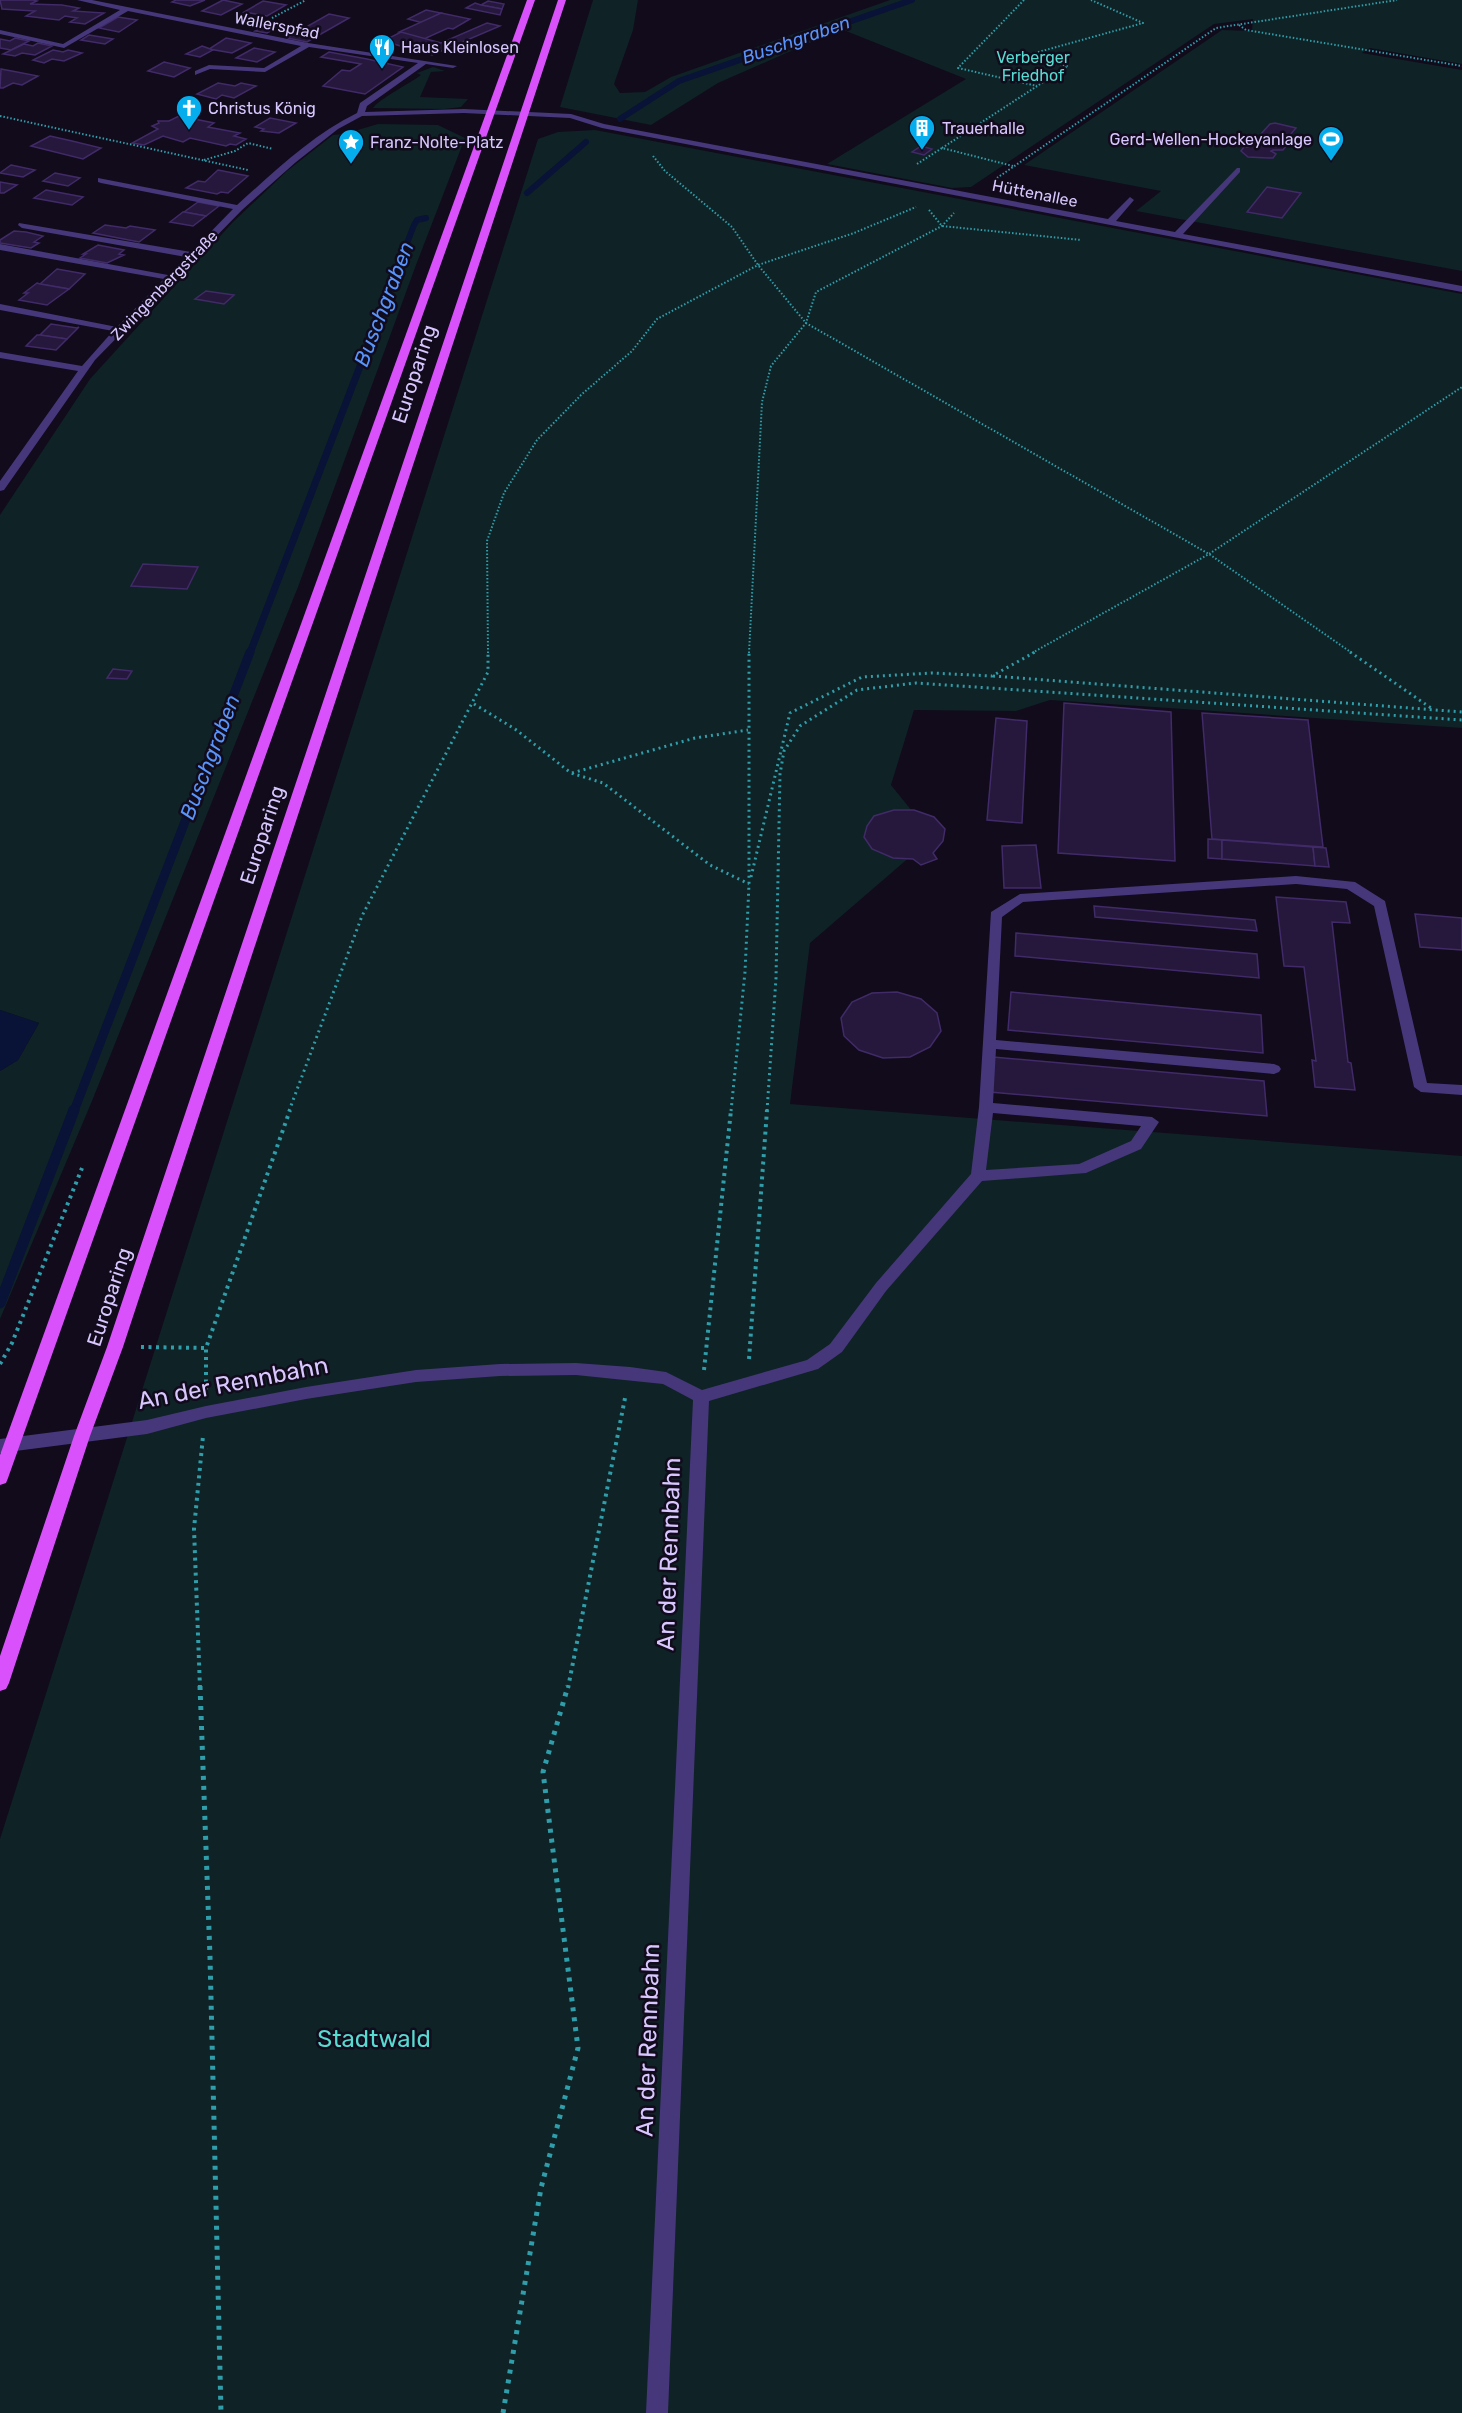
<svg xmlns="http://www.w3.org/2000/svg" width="1462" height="2413" font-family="Rubik,sans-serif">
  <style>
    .green { fill: #0f2225 }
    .water { fill: #091237 }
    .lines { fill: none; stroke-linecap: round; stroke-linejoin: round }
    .stream-far3 { stroke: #091237; stroke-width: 6 }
    .stream-far2 { stroke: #091237; stroke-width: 7 }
    .stream-far1 { stroke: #091237; stroke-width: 9 }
    .stream { stroke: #091237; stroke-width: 11 }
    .building { fill: #25183c; stroke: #412a68; stroke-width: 1.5 }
    .path-far3 { stroke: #2f9daa; stroke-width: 2; stroke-dasharray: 1.5 2; stroke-linecap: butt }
    .path-far2 { stroke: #2f9daa; stroke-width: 3; stroke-dasharray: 2 4; stroke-linecap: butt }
    .path-far1 { stroke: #2f9daa; stroke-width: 4; stroke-dasharray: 3 4.5; stroke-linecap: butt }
    .path { stroke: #2f9daa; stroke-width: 5; stroke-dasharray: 4 6; stroke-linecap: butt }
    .minor { fill: #45377a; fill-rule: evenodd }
    .major { fill: #d951fb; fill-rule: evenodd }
    .labels { text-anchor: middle; stroke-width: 5; stroke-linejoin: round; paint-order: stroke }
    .far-street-label { font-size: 16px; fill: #d7c7fe; stroke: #110b1c }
    .far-poi-label { font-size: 16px; fill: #d7c7fe; stroke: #110b1c; text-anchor: start }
    .far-park-label { font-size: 16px; fill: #56dbd0; stroke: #110b1c }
    .far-water-label { font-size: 18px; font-style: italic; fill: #5894fb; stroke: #110b1c }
    .street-label { font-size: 20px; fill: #d7c7fe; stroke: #110b1c }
    .water-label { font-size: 21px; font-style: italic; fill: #5894fb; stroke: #110b1c }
    .near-street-label { font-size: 24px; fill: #d7c7fe; stroke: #110b1c }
    .near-park-label { font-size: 24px; fill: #56dbd0; stroke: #110b1c }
  </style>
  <rect width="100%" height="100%" fill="#110b1c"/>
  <g class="green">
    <path d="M593 0H638L633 30 614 84 620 93 645 92 671 77 890 0H1462V64L1370 48 1362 53 1462 70V271L1136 211 1161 191 1024 165 1222 30 1252 31 1253 19 1214 24 971 187 952 188 827 164 966 79 841 29 718 83 651 125 560 107Z"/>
    <path d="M433 67 445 71 431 72 420 97 468 99 461 107 444 109 373 108C379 99 409 84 421 75L417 73Z"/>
    <path d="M378 124 438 125 465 138 416 265 298 587 92 1101 0 1319V1071L18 1060 39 1023 0 1010V515L90 379 233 222 287 171 333 135 344 134Z"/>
    <path d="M595 130 1462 294V728L1050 700 1016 711 914 710 891 785 933 837 810 943 790 1104 1462 1156V2413H0V1839L538 139 558 132Z"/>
  </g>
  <path class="water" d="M0 1010 39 1023 18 1060 0 1071Z"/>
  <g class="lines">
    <g class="stream-far3">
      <path d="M620 119 679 81 912 0"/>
      <path d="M527 193 586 142"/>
      <path d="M389 290 414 225 417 220 426 218"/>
    </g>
    <path class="stream-far2" d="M250 653 390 288"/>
    <path class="stream-far1" d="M74 1111 250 652"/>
    <path class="stream" d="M0 1303 74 1110"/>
  </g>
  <g class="building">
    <path d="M0 0H33L37 1 30 4 62 5 79 8 73 11 104 13 85 24 70 22 77 18 65 16 59 20 42 18 26 16 35 11 2 9Z"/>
    <path d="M176 0H205L190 6 172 2Z"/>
    <path d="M223 0 242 4 221 15 202 11Z"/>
    <path d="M263 1 286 5 267 16 244 12Z"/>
    <path d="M488 1 504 4 502 9 481 5Z"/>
    <path d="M475 3 481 5 502 9 500 15 466 8Z"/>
    <path d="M426 10 441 13 423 23 408 19Z"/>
    <path d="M441 13 470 19 453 29 448 28 424 39 399 32Z"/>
    <path d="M329 14 349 18 307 42 287 38Z"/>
    <path d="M118 17 137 20 119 32 99 28Z"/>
    <path d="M272 22 283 24 267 33 255 31Z"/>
    <path d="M487 23 500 26 432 55 383 41 401 32 441 43Z"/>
    <path d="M89 35 113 39 105 44 81 40Z"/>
    <path d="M15 38 29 41 11 50 0 48V39L10 41Z"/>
    <path d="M226 38 251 43 232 53 209 49Z"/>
    <path d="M38 43 52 46 35 55 22 53 15 56 3 54 24 44 33 46Z"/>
    <path d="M202 46 213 50 200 57 186 54Z"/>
    <path d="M254 48 275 52 257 62 236 58Z"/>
    <path d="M53 50 63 52 68 50 82 53 64 61 52 59 44 63 33 60Z"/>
    <path d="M329 52 367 59 403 67 365 94 323 86 342 70 350 71 361 64 321 57Z"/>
    <path d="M164 62 190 68 174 77 148 71Z"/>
    <path d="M1 69 17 72 38 76 22 85 13 83 3 88H0Z"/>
    <path d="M218 83 235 86 241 83 256 86 234 98 222 95 216 99 197 94Z"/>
    <path d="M179 116 214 123 208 127 240 133 234 136 246 139 236 145 230 144 226 146 190 138 183 142 163 136 144 145 132 143 158 129 152 126 159 123 158 121H169Z"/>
    <path d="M270 118 296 123 279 133 261 131 264 129 255 127Z"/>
    <path d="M1275 123 1296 128 1290 135 1293 137 1283 150H1273L1271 151 1276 154 1273 158H1268L1248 157 1241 151 1244 147H1249L1270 124Z"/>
    <path d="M50 136 72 141 101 148 83 159 31 146Z"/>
    <path d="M921 146 932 149 924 155 912 152Z"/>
    <path d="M11 165 35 170 23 177 0 173Z"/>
    <path d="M218 170 248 176 228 193 221 192 217 194 186 188 198 181 205 182Z"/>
    <path d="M55 173 80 178 68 186 43 181Z"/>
    <path d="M0 182 17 185 4 193H0Z"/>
    <path d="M1267 187 1301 193 1282 218 1247 212Z"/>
    <path d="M46 190 83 197 72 205 34 198Z"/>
    <path d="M198 202 219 206 206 216 184 212Z"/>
    <path d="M183 212H184L206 216 193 226 170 222Z"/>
    <path d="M105 225 126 228 130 226 155 230 139 242 93 233Z"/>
    <path d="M14 231 26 232 43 236 34 242 39 243 31 248 0 243V240Z"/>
    <path d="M98 245 124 250 119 254 124 255 107 263 80 258 86 254H83Z"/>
    <path d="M57 269 85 274 69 289 40 284Z"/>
    <path d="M37 283 40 284 69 289 47 305 19 300 28 293H24Z"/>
    <path d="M206 291 234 295 224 304 195 299Z"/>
    <path d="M51 324 77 328 79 327 67 339 40 335Z"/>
    <path d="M37 335H40L67 339 56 350 26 346Z"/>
    <path d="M143 564 198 567 187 589 131 586Z"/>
    <path d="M113 669 132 671 127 679 107 678Z"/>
    <path d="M1064 703 1171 712 1175 861 1058 853Z"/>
    <path d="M1202 713 1308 720 1323 847 1212 839Z"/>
    <path d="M996 718 1027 721 1022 823 987 820Z"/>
    <path d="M894 810H914L934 817 945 829 943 841 933 853 937 859 921 865 913 859 893 858 872 849 864 837 867 826 874 816Z"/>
    <path d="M1208 839 1222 840V859L1208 858Z"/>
    <path d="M1222 840 1313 847 1315 866 1222 859Z"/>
    <path d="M1036 845 1041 888H1004L1002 846Z"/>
    <path d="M1313 847 1326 848 1329 867 1315 866Z"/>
    <path d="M1276 897 1346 902 1350 923 1332 922 1348 1062 1351 1063 1355 1090 1315 1087 1312 1060 1316 1061 1304 967 1284 966Z"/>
    <path d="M1094 906 1255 920 1257 931 1095 917Z"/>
    <path d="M1415 914 1462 918V950L1420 947Z"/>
    <path d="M1016 933 1257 954 1259 978 1015 956Z"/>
    <path d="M897 992 921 999 937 1013 941 1031 930 1047 910 1057 883 1058 859 1050 844 1036 841 1018 852 1002 872 993Z"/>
    <path d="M1011 992 1261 1015 1263 1053 1008 1030Z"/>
    <path d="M993 1057 1264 1081 1267 1116 990 1092Z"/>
  </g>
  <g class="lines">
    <g class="path-far3">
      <path d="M1024 0 958 68 1037 86"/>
      <path d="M272 18 306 0"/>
      <path d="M1239 25 1246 30 1462 66"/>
      <path d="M0 116 248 170"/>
      <path d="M942 148 1068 66 1024 56 1143 23 1091 0"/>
      <path d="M653 156 665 171 732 227 758 265 806 323 1209 554 1352 653"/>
      <path d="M204 160 235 151 248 143 273 149"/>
      <path d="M917 164 942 148 1013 166"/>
      <path d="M994 180 1216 28 1397 0"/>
      <path d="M929 210 942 226 1081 240"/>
      <path d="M488 653 487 541 504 493 537 440 581 395 632 351 657 319 758 265 854 233 916 207"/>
      <path d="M749 653 762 402 771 366 806 323 816 292 942 226 954 213"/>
      <path d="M1032 653 1209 554 1462 387"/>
    </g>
    <g class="path-far2">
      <path d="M1350 652 1431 708"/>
      <path d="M993 676 1462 712"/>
      <path d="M474 704 515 729 571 773 603 783 710 865 749 884"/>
      <path d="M572 773 695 738 748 730"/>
      <path d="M751 877 790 713 862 677 932 673 992 676 1035 652"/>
      <path d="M289 1111 362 916 488 672V652"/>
      <path d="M731 1111 745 972 749 884V652"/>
      <path d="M767 1111 776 978 780 774 784 751 800 726 857 690 916 683 1462 720"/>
    </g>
    <g class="path-far1">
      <path d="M141 1347 206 1348"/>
      <path d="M749 1359 767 1110"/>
      <path d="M0 1364 12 1343 82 1168"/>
      <path d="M704 1370 731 1110"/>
      <path d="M206 1390V1348L290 1110"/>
      <path d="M200 1688 194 1529 203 1436"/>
      <path d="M568 1688 625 1398"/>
    </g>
    <g class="path">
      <path d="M200 1686 210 1957 221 2413"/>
      <path d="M503 2413 541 2188 578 2048 543 1772 568 1686"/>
    </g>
    <g class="minor">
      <path d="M77 0H92L308 43 457 66 453 68 426 64 367 106 365 112 464 109 571 114 604 124 1108 219 1130 197 1134 200 1116 221 1175 232 1237 168H1240V172L1183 234 1462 286V292L602 128 570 118 464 113 362 116 338 129 296 162 242 210 95 360 4 490 0 491V481L78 371 0 358V352L82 366 113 331 0 310V304L117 327 164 279 0 250V244L168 275 186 257 22 228 18 225 19 223 191 252 233 209 101 183 98 182V178L237 205C275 171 312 135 357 113L360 103 418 63 309 47 265 72 210 69 195 75V71L209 65 264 68 301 46 128 11 64 48 0 34V30L63 44 120 10Z"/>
      <path d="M1296 876 1355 882 1385 901 1427 1083 1462 1085V1095L1421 1092 1414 1087 1374 906 1347 889 1296 884 1023 902 1002 917 996 1040 1274 1064 1279 1066 1281 1069 1279 1072 1274 1074 996 1049 993 1103 1152 1117 1159 1122 1141 1149 1086 1173 982 1181 886 1291 842 1352 818 1369 709 1401 668 2413H646L693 1400 663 1384 576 1375 500 1376 416 1382 306 1399 206 1418 147 1434 0 1453V1439L147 1420 206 1406 306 1387 416 1370 500 1364 576 1363 630 1367 666 1372 702 1390 807 1360 830 1344 876 1283 971 1174 979 1107 991 912 1020 894ZM993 1113 1141 1126 1131 1141 1079 1164 986 1170Z"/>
    </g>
    <g class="major">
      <path d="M527 0H535L8 1478 6 1483 0 1485V1455Z"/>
      <path d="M558 0H566L123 1347 90 1436 9 1683 6 1689 0 1691V1656L74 1436 107 1347Z"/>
    </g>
  </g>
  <defs>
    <g id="restaurant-pin" transform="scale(1.35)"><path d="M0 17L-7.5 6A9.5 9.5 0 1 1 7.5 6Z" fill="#05adec" stroke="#110b1c"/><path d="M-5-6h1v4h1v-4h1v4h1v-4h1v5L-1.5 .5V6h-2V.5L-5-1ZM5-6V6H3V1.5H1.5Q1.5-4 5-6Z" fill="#fff"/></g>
    <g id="church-pin" transform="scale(1.35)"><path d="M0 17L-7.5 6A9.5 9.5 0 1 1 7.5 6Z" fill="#05adec" stroke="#110b1c"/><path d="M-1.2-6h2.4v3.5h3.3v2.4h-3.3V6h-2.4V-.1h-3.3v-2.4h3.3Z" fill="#fff"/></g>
    <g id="building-pin" transform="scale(1.35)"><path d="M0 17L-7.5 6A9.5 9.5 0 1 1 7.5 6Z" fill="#05adec" stroke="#110b1c"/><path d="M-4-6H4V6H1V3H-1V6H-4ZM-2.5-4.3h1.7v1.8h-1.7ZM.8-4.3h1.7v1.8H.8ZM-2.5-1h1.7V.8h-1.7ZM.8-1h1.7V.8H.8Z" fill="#fff"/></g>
    <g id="stadium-pin" transform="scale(1.35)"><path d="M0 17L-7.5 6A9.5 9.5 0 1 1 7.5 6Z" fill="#05adec" stroke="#110b1c"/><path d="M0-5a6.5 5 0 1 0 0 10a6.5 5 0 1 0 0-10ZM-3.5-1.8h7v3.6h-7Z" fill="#fff"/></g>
    <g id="sight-pin" transform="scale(1.35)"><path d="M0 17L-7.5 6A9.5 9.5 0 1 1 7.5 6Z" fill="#05adec" stroke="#110b1c"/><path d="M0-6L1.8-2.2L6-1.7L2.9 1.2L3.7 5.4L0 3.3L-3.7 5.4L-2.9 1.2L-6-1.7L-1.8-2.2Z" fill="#fff"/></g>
  </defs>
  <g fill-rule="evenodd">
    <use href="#restaurant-pin" x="382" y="47"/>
    <use href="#church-pin" x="189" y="108"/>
    <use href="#building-pin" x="922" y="128"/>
    <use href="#stadium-pin" x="1331" y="139"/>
    <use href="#sight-pin" x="351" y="142"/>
  </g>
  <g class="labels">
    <g class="far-street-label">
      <text transform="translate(277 25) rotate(11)" y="6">Wallerspfad</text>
      <text transform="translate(1035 193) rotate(11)" y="6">Hüttenallee</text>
      <text transform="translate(164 285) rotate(-46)" y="6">Zwingenbergstraße</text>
    </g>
    <g class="far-poi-label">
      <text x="401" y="53">Haus Kleinlosen</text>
      <text x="208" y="114">Christus König</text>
      <text x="942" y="134">Trauerhalle</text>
      <text x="1312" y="145" text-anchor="end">Gerd-Wellen-Hockeyanlage</text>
      <text x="370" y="148">Franz-Nolte-Platz</text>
    </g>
    <g class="far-park-label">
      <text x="1033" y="63">Verberger<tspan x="1033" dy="18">Friedhof</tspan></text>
    </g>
    <g class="far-water-label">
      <text transform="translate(796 40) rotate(-19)" y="6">Buschgraben</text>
    </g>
    <g class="street-label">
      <text transform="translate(414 374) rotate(-72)" y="7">Europaring</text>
      <text transform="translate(262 835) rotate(-72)" y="7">Europaring</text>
      <text transform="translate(109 1297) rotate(-72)" y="7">Europaring</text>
    </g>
    <g class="water-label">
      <text transform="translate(384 304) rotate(-69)" y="7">Buschgraben</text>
      <text transform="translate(210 757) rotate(-69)" y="7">Buschgraben</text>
    </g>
    <g class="near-street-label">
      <text transform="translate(233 1383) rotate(-11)" y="8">An der Rennbahn</text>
      <text transform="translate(669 1554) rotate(-88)" y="8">An der Rennbahn</text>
      <text transform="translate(648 2040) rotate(-88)" y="8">An der Rennbahn</text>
    </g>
    <g class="near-park-label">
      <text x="374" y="2047">Stadtwald</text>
    </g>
  </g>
</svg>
